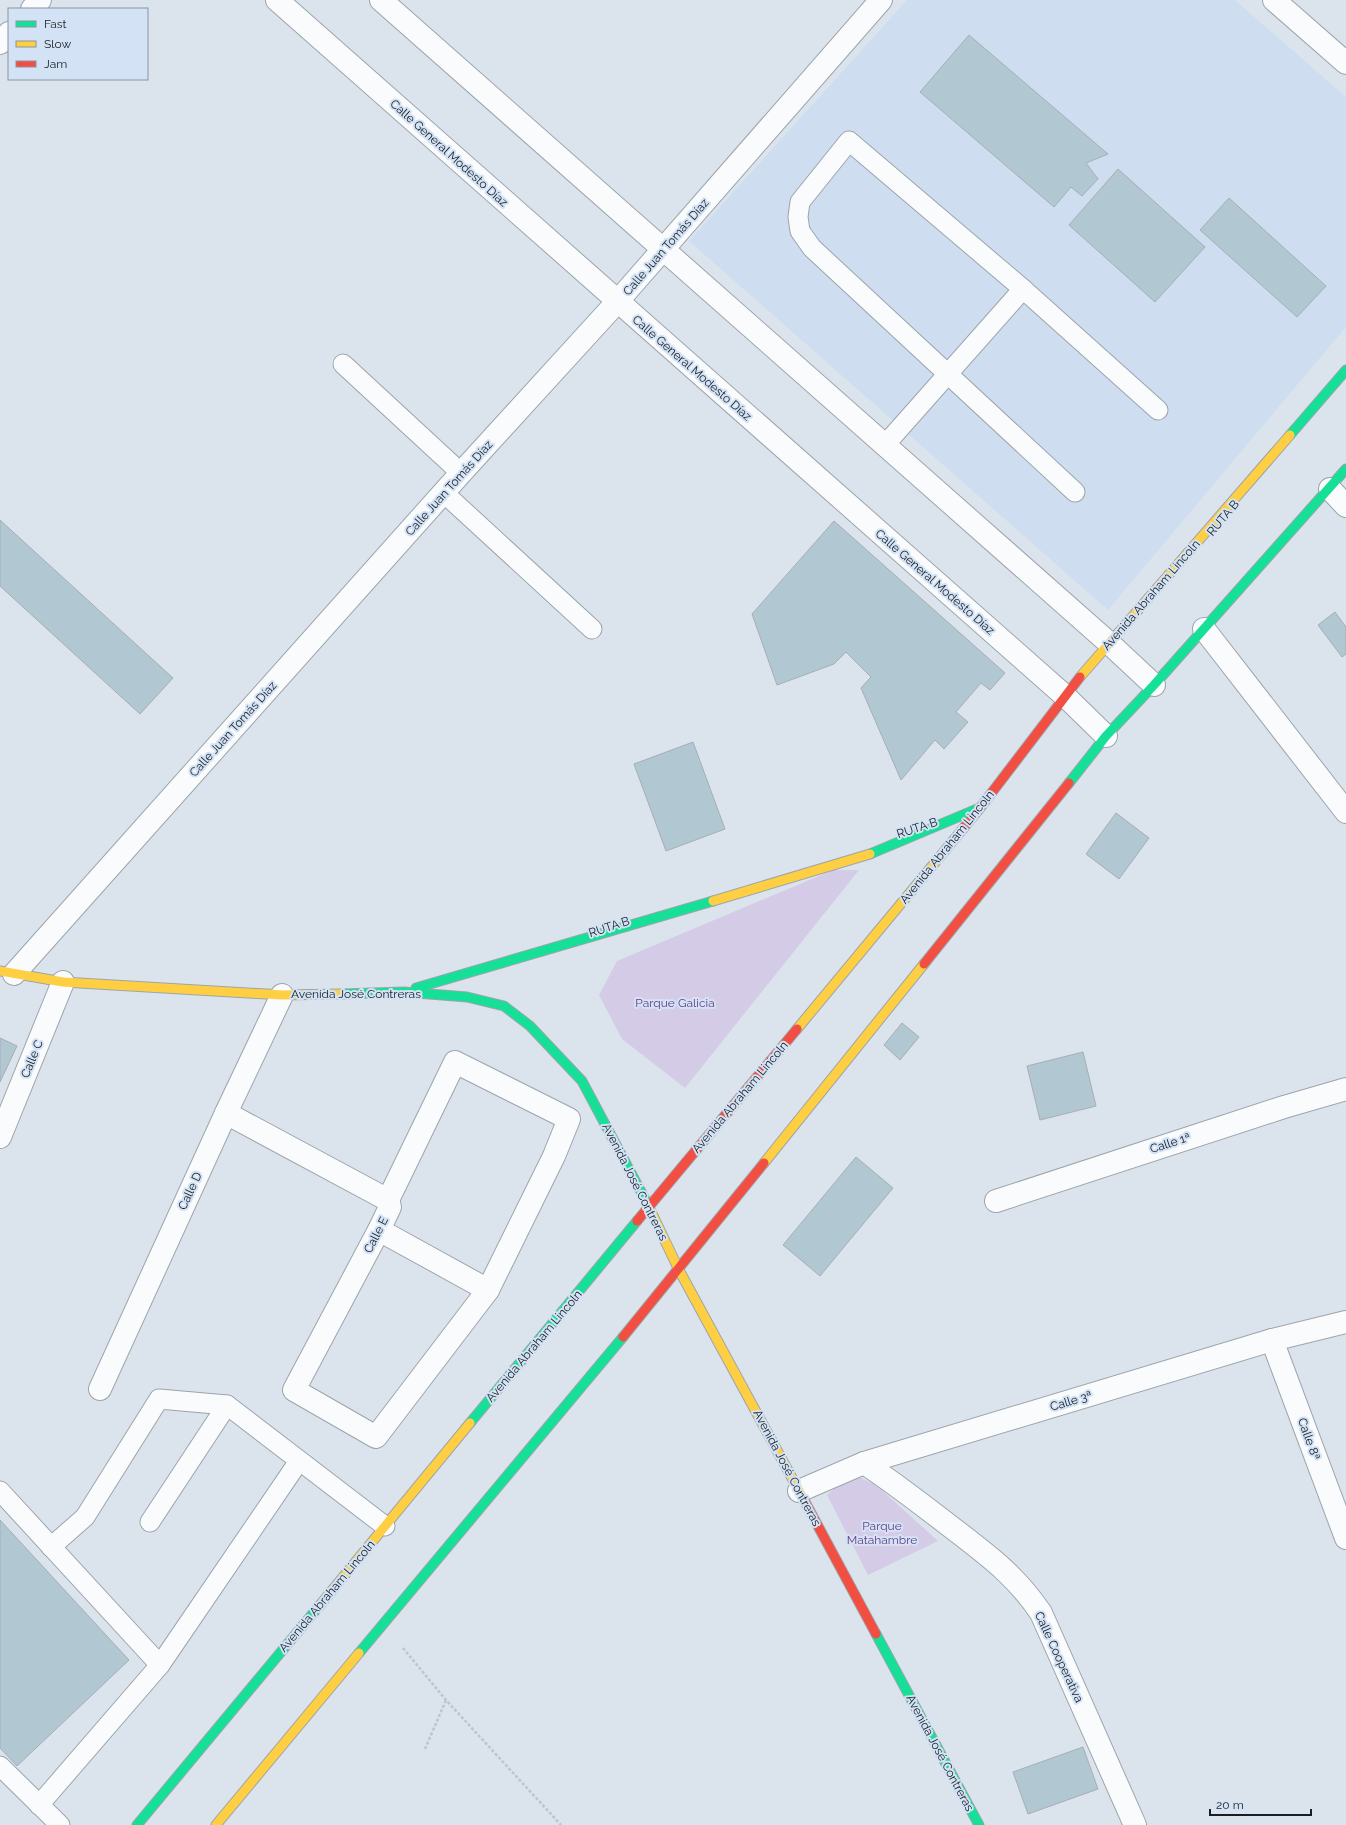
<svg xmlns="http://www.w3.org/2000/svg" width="1346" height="1825" font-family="Raleway,sans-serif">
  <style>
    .built { fill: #cedef0 }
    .green { fill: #d4cbe6 }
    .building { fill: #b1c8d2; stroke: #a5aeb3 }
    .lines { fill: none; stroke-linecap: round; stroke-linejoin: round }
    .lane-casing { stroke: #9da4ab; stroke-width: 21 }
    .street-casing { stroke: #9da4ab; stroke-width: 24 }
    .fast-casing { stroke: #9da4ab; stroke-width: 11 }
    .slow-casing { stroke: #9da4ab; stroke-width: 11 }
    .jam-casing { stroke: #9da4ab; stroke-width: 11 }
    .path { stroke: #bfc4c7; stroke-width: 2.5; stroke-dasharray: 3 2; stroke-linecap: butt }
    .lane { stroke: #fafbfc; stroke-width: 19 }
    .street { stroke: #fafbfc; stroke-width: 22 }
    .fast { stroke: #16e098; stroke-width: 9 }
    .slow { stroke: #ffcf43; stroke-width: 9 }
    .jam { stroke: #f24e42; stroke-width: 9 }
    .labels { text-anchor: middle; stroke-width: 4; stroke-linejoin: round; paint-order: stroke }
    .street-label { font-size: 12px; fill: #181e24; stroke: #d3e3f5 }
    .park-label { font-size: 12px; fill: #6a3886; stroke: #d3e3f5 }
  </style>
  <rect width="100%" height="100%" fill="#dbe4ed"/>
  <path class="built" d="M907 0H1235L1346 97V327L1108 610 689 241Z"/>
  <g class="green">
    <path d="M833 870H859L685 1088 622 1039 599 995 617 961Z"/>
    <path d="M859 1477 876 1485 938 1541 868 1575 827 1495 836 1487Z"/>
  </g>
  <g class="building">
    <path d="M969 35 1108 154 1086 163 1098 179 1082 196 1071 187 1054 207 920 92Z"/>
    <path d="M1118 169 1205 247 1155 302 1069 225Z"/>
    <path d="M1229 198 1326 286 1297 317 1200 230Z"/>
    <path d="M0 520 173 678 140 714 0 586Z"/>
    <path d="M834 521 1005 673 990 690 981 683 956 712 968 722 944 749 935 740 901 780 861 688 871 677 846 652 834 664 777 685 752 614Z"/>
    <path d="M1335 612 1346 627V654L1342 657 1318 625Z"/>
    <path d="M693 742 725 829 666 851 634 764Z"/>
    <path d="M1116 813 1149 838 1119 879 1086 854Z"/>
    <path d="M902 1023 919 1037 900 1060 884 1045Z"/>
    <path d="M0 1038 17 1046 0 1082Z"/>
    <path d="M1083 1052 1096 1106 1040 1120 1027 1066Z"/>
    <path d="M856 1157 893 1188 820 1276 783 1245Z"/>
    <path d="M0 1520 129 1660 17 1766 0 1748Z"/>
    <path d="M1083 1747 1098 1789 1028 1814 1013 1772Z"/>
  </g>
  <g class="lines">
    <g class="lane-casing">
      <g id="lane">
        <path d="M343 364 461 473"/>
        <path d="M884 446 1023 289"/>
        <path d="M1075 492 812 248 800 231 798 217 800 202 849 141 1023 289 1158 410"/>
        <path d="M444 493 592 629"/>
        <path d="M0 1491 160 1665 39 1805"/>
        <path d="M150 1522 227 1405"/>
        <path d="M51 1547 85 1517 159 1399 227 1405 385 1526"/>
        <path d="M160 1665 299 1461"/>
        <path d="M0 1766 60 1825"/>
      </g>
    </g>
    <g class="street-casing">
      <g id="street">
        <path d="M277 0 1065 696 1106 736"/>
        <path d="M381 0 1109 643 1154 685"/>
        <path d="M1274 0 1346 63"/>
        <path d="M32 9 40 0"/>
        <path d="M0 43 9 33"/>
        <path d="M1330 489 1346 506"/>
        <path d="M1204 629 1346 812"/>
        <path d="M14 974 461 473 617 302 881 0"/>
        <path d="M226 1113 388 1200 390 1207 379 1230 294 1390 376 1437 488 1290"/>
        <path d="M0 1137 63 982"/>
        <path d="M996 1201 1284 1107 1346 1089"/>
        <path d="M379 1230 488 1290 554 1156 569 1119 455 1062 388 1200"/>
        <path d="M1272 1340 1346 1538"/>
        <path d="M100 1389 226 1113 282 995"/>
        <path d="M864 1463C896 1484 925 1507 955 1530 990 1557 1016 1576 1041 1613L1135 1825"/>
        <path d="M799 1491 864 1463 1272 1340 1346 1322"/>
      </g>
    </g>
    <g class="fast-casing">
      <g id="fast">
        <path d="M1290 435 1346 370"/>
        <path d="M1069 783 1106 736 1154 685 1346 469"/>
        <path d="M870 854 977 809"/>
        <path d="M416 988 713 901"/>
        <path d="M341 994 404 992 467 997 504 1006 530 1026 582 1081 647 1203"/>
        <path d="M470 1423 637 1221"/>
        <path d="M876 1634 979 1825"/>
        <path d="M359 1653 623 1337"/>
        <path d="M137 1825 320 1605"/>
      </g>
    </g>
    <g class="slow-casing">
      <g id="slow">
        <path d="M1080 677 1290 435"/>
        <path d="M713 901 870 854"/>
        <path d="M0 971 63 982 282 995 341 994"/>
        <path d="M797 1029 947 848"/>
        <path d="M764 1163 924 964"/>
        <path d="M647 1203 679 1270 804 1500"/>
        <path d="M320 1605 470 1423"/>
        <path d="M216 1825 359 1653"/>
      </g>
    </g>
    <g class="jam-casing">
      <g id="jam">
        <path d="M947 848 980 808 1080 677"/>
        <path d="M924 964 1069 783"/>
        <path d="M637 1221 797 1029"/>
        <path d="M623 1337 764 1163"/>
        <path d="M804 1500 876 1634"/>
      </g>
    </g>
    <g class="path">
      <path d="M403 1648 446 1700 561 1825"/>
      <path d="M425 1749 446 1700"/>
    </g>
    <use href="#lane" class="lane"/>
    <use href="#street" class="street"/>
    <use href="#fast" class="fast"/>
    <use href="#slow" class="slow"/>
    <use href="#jam" class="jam"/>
  </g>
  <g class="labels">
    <g class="street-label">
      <text transform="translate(449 153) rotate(42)" y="4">Calle General Modesto Díaz</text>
      <text transform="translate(666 247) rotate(-49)" y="4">Calle Juan Tomás Díaz</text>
      <text transform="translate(692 368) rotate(41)" y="4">Calle General Modesto Díaz</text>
      <text transform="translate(449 488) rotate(-48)" y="4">Calle Juan Tomás Díaz</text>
      <text transform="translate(1223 518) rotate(-50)" y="4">RUTA B</text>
      <text transform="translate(935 582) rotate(41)" y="4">Calle General Modesto Díaz</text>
      <text transform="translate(1151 595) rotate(-49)" y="4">Avenida Abraham Lincoln</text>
      <text transform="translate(233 729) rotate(-48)" y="4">Calle Juan Tomás Díaz</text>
      <text transform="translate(917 828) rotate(-18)" y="4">RUTA B</text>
      <text transform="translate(947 847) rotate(-51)" y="4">Avenida Abraham Lincoln</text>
      <text transform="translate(609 927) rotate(-18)" y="4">RUTA B</text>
      <text x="356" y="998">Avenida José Contreras</text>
      <text transform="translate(32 1059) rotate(-68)" y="4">Calle C</text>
      <text transform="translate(740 1097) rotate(-50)" y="4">Avenida Abraham Lincoln</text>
      <text transform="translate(1170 1143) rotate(-18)" y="4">Calle 1ª</text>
      <text transform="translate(635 1182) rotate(63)" y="4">Avenida José Contreras</text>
      <text transform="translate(190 1191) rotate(-65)" y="4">Calle D</text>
      <text transform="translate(376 1235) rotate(-63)" y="4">Calle E</text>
      <text transform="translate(534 1346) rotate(-50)" y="4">Avenida Abraham Lincoln</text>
      <text transform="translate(1071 1401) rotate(-17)" y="4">Calle 3ª</text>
      <text transform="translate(1309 1439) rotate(70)" y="4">Calle 8ª</text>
      <text transform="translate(787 1468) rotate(62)" y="4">Avenida José Contreras</text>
      <text transform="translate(327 1596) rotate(-50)" y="4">Avenida Abraham Lincoln</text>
      <text transform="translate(1059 1657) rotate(65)" y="4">Calle Cooperativa</text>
      <text transform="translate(940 1753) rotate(62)" y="4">Avenida José Contreras</text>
    </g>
    <g class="park-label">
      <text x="675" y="1007">Parque Galicia</text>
      <text x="882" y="1530">Parque<tspan x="882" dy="14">Matahambre</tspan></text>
    </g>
  </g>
  <rect x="8" y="8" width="140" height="72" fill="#d3e3f5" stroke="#8894a1"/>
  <rect x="16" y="21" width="20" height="6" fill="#16e098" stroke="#8894a1"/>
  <text x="44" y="28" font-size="12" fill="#181e24">Fast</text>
  <rect x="16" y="41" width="20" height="6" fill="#ffcf43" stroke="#8894a1"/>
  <text x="44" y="48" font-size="12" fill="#181e24">Slow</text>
  <rect x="16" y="61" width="20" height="6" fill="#f24e42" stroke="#8894a1"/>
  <text x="44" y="68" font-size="12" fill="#181e24">Jam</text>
  <path d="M1210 1809v6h101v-6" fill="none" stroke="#181e24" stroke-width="2"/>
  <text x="1216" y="1809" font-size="12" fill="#181e24" stroke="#d3e3f5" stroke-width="3" paint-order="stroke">20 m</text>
</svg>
